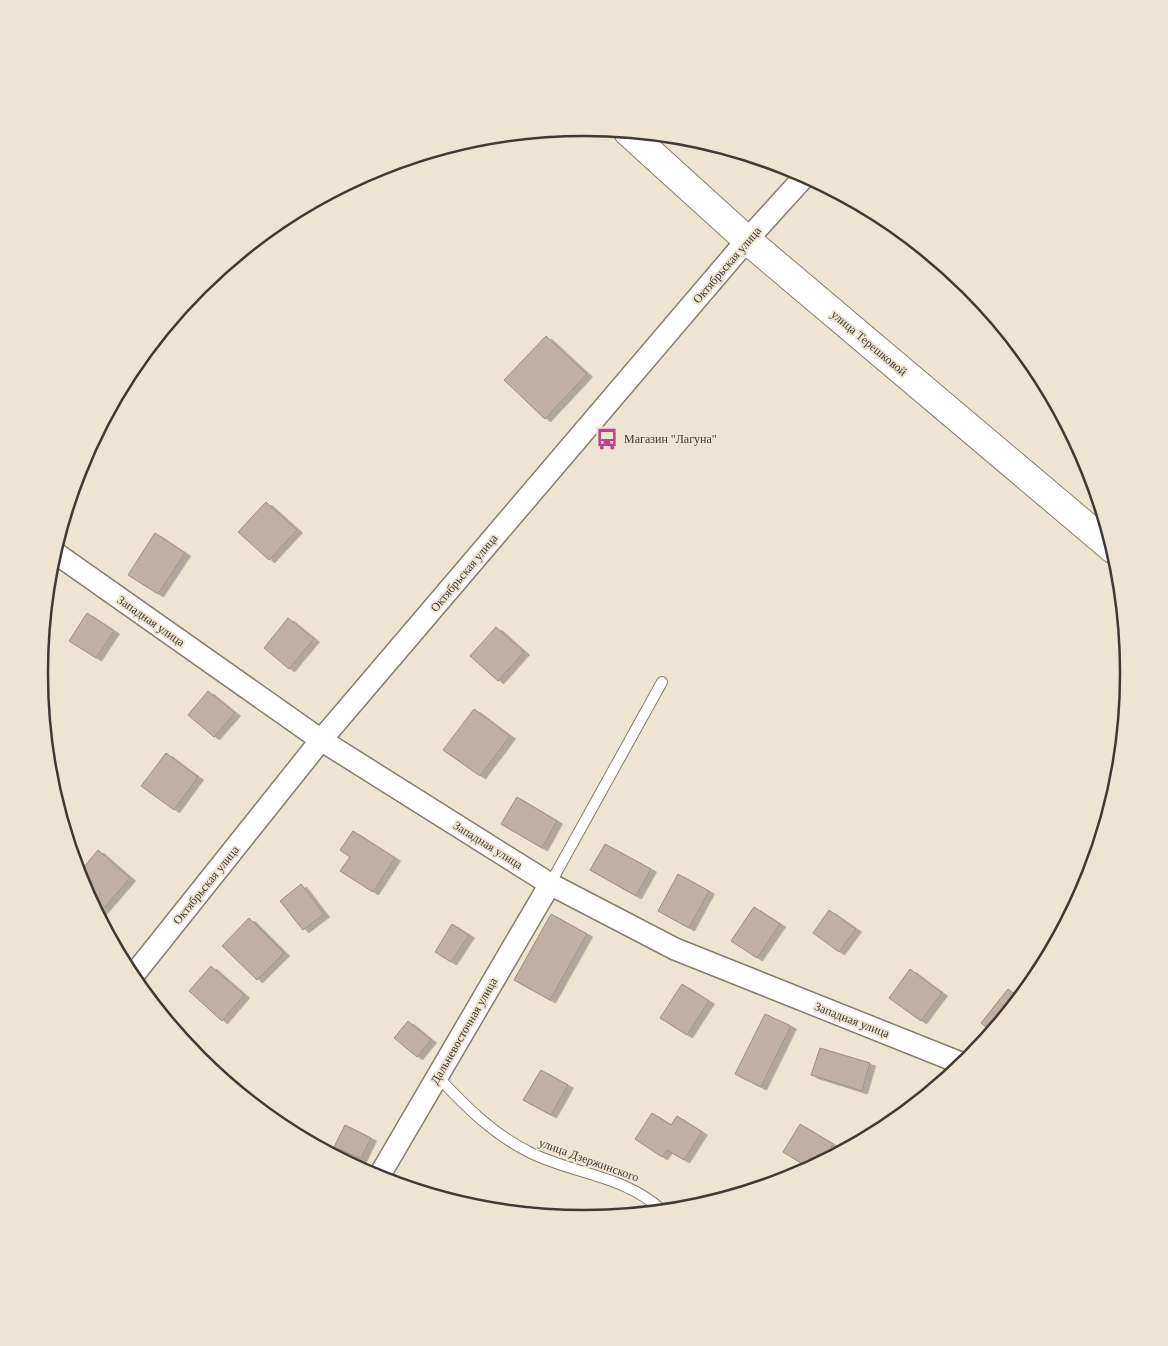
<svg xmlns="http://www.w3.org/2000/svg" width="1168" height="1346" font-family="'Times New Roman',serif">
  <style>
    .building { fill: #bfb0a3; stroke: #9c8e81; filter: url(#shadow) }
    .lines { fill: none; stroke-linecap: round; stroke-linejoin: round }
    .service-casing { stroke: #867e6e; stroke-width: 12 }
    .minor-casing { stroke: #867e6e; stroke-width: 24 }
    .secondary-casing { stroke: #867e6e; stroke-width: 30 }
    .service { stroke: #fff; stroke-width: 10 }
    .minor { stroke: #fff; stroke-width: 21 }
    .secondary { stroke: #fff; stroke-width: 28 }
    .labels { text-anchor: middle; stroke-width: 4; stroke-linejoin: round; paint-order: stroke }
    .street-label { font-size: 12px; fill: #3f3b34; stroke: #ede4d2 }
    .poi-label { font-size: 12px; fill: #3f3b34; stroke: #ede4d2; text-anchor: start }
    .rim { fill: none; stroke: #3f3b34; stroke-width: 2.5 }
  </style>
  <defs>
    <filter id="shadow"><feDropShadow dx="5.5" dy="3" stdDeviation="0" flood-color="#0004"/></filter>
  </defs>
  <rect width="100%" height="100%" fill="#ede4d2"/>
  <g class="building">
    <path d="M546 336 587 374 545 419 504 380Z"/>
    <path d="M266 502 297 530 269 560 238 532Z"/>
    <path d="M155 533 185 553 158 594 128 575Z"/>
    <path d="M87 613 114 631 96 658 69 641Z"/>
    <path d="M288 618 314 639 289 669 264 648Z"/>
    <path d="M496 627 524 652 498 681 470 656Z"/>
    <path d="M208 691 235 713 214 737 188 715Z"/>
    <path d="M474 709 510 736 480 776 443 750Z"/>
    <path d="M166 753 198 777 174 810 141 786Z"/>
    <path d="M517 797 557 821 542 848 501 824Z"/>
    <path d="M353 831 395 858 373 892 340 871 350 857 340 850Z"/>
    <path d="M605 844 651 869 636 896 590 870Z"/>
    <path d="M98 850 130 878 99 914 78 874Z"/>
    <path d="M678 874 709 891 689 928 658 911Z"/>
    <path d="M301 884 324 914 303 930 280 901Z"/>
    <path d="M754 907 780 924 757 958 731 941Z"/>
    <path d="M829 910 856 929 839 952 813 933Z"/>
    <path d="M551 914 587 934 550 1000 514 980Z"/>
    <path d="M249 918 284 953 257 980 222 946Z"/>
    <path d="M452 924 469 935 451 962 435 952Z"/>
    <path d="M211 966 244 995 222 1021 189 991Z"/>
    <path d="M910 969 942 993 921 1021 889 998Z"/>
    <path d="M682 984 709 1001 687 1035 660 1018Z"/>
    <path d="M1008 989 1019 998 992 1032 981 1023Z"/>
    <path d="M765 1014 791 1026 761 1087 735 1074Z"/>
    <path d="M408 1021 431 1040 417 1057 394 1038Z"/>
    <path d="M179 1030 196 1047 192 1051 177 1032Z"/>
    <path d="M820 1048 870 1063 862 1091 811 1075Z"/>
    <path d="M541 1070 568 1085 551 1115 523 1100Z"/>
    <path d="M652 1113 671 1125 677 1116 702 1132 684 1160 667 1150 662 1157 635 1139Z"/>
    <path d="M800 1124 833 1144 823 1161 809 1168 783 1152Z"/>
    <path d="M345 1125 371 1138 361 1159 334 1147Z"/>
  </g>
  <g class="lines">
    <g class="service-casing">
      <g id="service">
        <path d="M550 884 662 682"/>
        <path d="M438 1077C466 1107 494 1135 531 1153 577 1175 624 1175 663 1211"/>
      </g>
    </g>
    <g class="minor-casing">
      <g id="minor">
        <path d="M54 552 321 740 550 884 675 949 963 1064"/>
        <path d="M132 977 321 740 747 240 805 176"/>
        <path d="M378 1178 550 884"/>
      </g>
    </g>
    <g class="secondary-casing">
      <path id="secondary" d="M628 132 747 240 1113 549"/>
    </g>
    <use href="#service" class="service"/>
    <use href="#minor" class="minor"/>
    <use href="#secondary" class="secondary"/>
  </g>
  <defs>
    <g id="bus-bare" transform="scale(1.725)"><path d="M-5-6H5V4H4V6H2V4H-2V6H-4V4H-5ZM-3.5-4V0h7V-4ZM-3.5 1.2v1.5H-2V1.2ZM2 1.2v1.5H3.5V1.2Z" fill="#bf4292" stroke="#ede4d2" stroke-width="2.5" paint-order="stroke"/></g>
  </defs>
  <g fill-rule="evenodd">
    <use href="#bus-bare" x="607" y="439"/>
  </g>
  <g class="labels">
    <g class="street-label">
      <text transform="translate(727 265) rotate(-49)" y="4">Октябрьская улица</text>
      <text transform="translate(869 343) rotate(40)" y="4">улица Терешковой</text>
      <text transform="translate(464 573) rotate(-50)" y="4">Октябрьская улица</text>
      <text transform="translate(151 621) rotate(35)" y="4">Западная улица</text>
      <text transform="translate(488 845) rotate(32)" y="4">Западная улица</text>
      <text transform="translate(206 885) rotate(-51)" y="4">Октябрьская улица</text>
      <text transform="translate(852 1020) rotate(21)" y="4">Западная улица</text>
      <text transform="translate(464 1031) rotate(-60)" y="4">Дальневосточная улица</text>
      <text transform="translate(589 1160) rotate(20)" y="4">улица Дзержинского</text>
    </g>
    <g class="poi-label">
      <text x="624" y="443">Магазин "Лагуна"</text>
    </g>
  </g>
  <path d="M0 0H1168V1346H0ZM584 136H584A536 536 0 0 1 1120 672V674A536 536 0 0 1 584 1210H584A536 536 0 0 1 48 674V672A536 536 0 0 1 584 136Z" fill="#ede4d2" fill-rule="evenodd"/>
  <path class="rim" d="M584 136H584A536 536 0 0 1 1120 672V674A536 536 0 0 1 584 1210H584A536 536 0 0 1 48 674V672A536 536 0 0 1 584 136Z"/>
</svg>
